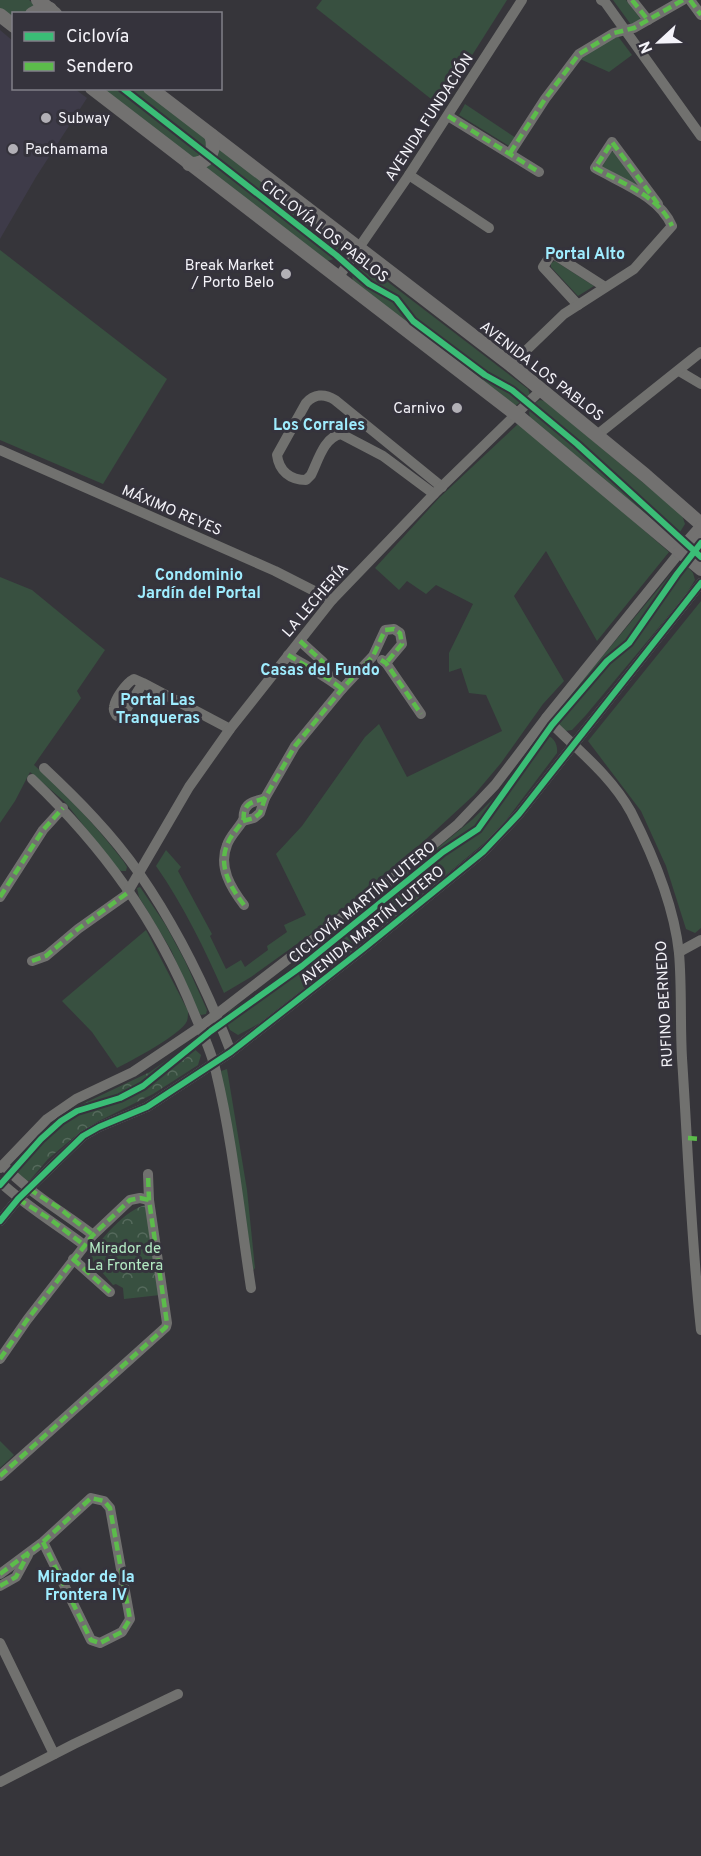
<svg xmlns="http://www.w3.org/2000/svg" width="701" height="1856" font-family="Overpass,sans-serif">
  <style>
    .built { fill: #3e3b49 }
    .grass { fill: #385040 }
    .park { fill: url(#park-crowns) }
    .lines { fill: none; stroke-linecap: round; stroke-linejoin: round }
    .minor { stroke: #71716f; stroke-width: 10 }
    .major { stroke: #727170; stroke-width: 14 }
    .quiet { stroke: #5cbc4b; stroke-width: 4.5; stroke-dasharray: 9 4.5; stroke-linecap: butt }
    .cycleway-casing { stroke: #35333c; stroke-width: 10 }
    .cycleway { stroke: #3abd76; stroke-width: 6 }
    .poi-dot { fill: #b2b0b6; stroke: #35333c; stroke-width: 2 }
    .labels { text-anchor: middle; stroke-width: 6; stroke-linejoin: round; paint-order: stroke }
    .street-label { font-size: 15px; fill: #f4f3f9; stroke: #35333c }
    .poi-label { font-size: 15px; fill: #f4f3f9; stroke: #35333c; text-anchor: start }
    .park-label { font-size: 15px; fill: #b3eac3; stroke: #35333c }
    .neighbourhood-label { font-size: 16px; font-weight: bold; fill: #9fedff; stroke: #35333c }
  </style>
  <defs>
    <pattern id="park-crowns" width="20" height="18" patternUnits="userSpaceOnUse" patternTransform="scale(1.5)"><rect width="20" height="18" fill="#385040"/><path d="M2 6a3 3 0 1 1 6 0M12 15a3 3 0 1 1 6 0" fill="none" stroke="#556a5c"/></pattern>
  </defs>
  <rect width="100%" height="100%" fill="#36353a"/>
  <path class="built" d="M0 30 13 41 14 88 75 89 87 98 36 177 0 239Z"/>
  <g class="grass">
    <path d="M0 0H29L46 13 14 14 13 23 0 13Z"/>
    <path d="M322 0H507L440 106 316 8Z"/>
    <path d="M613 0H626L640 18 639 23 632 26Z"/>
    <path d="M617 35 632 55 609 72 580 59Z"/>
    <path d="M98 89H143L338 240C343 254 337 261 323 261Z"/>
    <path d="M465 104 516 138 509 146 459 115Z"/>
    <path d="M611 152H614L645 193 602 167Z"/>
    <path d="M0 250 167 379 103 484 0 440Z"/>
    <path d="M555 261 594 286 578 296 551 267V263Z"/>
    <path d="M362 267 371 269 528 389 530 395 515 406 353 282C351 274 354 270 362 267Z"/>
    <path d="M540 400 545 401 682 515 685 524 680 532 669 536 531 420 529 413C531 407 534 403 540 400Z"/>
    <path d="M518 424 554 452 669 552 597 641 546 551 514 596 564 681 543 704 501 763 474 795 424 841 322 926 251 977 224 993C204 948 184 906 156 866L166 850 181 867 178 871 212 934 210 936 226 969 241 960 245 967 268 950 267 946 287 932 284 925 306 915 276 854 302 826 365 737 379 724 407 777 502 731 486 695 469 693 461 668 449 672V653L473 604 436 585 426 594 407 581 399 590 375 568 439 498Z"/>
    <path d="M679 564 686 565 693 573 695 580 685 596 586 715 572 730 565 731 555 721V715L557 711Z"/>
    <path d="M0 577 32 590 105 650 77 691 81 698 34 765C68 795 97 827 124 862L127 867 126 871H121L118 869 65 802 30 772 15 801 0 823Z"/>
    <path d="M701 601V928L695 933 686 929 666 866 641 811 588 741Z"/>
    <path d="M544 734C554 737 558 744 557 753L501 827 488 840 399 914 260 1023 238 1035 230 1030 225 1019 229 1011 266 988 473 819 496 796 539 737Z"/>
    <path d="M140 887 165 924 185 961 207 1010 206 1014 201 1015 198 1012 171 950 139 897 137 888Z"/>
    <path d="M146 930 188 1011C188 1015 188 1018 187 1021 182 1034 131 1061 117 1068L92 1032 62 1001Z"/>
    <path d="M227 1069 247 1190 255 1268 250 1274 221 1071Z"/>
    <path d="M0 1441 14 1455 0 1468Z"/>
  </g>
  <g class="park">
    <path d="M192 1047 201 1055 198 1065 153 1094 97 1122 73 1138 48 1159 30 1180 26 1182 12 1168 21 1156 70 1110 150 1072 184 1048Z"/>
    <path d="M146 1205 160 1295 124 1299 123 1288 116 1284 113 1285 89 1257C98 1242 127 1208 146 1205Z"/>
  </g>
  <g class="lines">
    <g class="minor">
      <path d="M601 0 605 2 701 136"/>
      <path d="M632 0 648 20"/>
      <path d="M690 0 701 15"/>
      <path d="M448 116 539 172"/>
      <path d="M510 153 545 99 579 54 614 33 634 28 683 0"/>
      <path d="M409 175 489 228"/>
      <path d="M338 278 409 175 522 0"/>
      <path d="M578 305 543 267 552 253 605 287"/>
      <path d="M511 365 564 314 634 269 672 226C659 196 623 184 595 168L612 142 658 204"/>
      <path d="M679 371 701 384"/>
      <path d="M597 435 701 352"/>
      <path d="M0 450 275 571 332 600"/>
      <path d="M434 494 383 456 341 434C324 437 318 461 311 475L306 480C290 480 279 471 277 455L306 403C314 394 324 393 335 400L442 487"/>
      <path d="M300 641 323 662 330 679"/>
      <path d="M288 655C306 666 326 676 342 689"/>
      <path d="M382 660 386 663 421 714"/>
      <path d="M143 683 124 713 121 717 117 716C115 713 113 711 114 707 115 699 126 683 134 679L143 683 230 729"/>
      <path d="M546 718C575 748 610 774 631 812 653 855 674 905 679 953 682 988 680 1023 682 1058 688 1148 691 1240 701 1330"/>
      <path d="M44 768C78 800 112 834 139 873 177 928 207 989 231 1052"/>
      <path d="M32 779C103 847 157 921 194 1013 202 1032 212 1052 216 1072 233 1143 240 1217 251 1288"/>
      <path d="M243 821 254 818 260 813 265 798 295 746 342 689 373 656 385 630 394 629 400 633 402 644 386 663"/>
      <path d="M0 897 43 830 63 808"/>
      <path d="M244 905C231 888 218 867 227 845 230 836 237 830 242 822 245 817 243 818 244 813 246 801 256 802 265 798"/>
      <path d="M679 952 701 940"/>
      <path d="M32 961 46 956 78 929 126 895 189 787 230 729 332 600 434 494 541 390"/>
      <path d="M3 1165C28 1192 63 1212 93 1235"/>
      <path d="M0 1168 47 1119 76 1099 133 1072 200 1027 388 882 458 824 495 785 546 718 680 552"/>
      <path d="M0 1182C26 1206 56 1224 84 1245"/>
      <path d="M0 1221 18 1199 83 1136 99 1127 147 1107 231 1052 363 949 483 852 519 814 701 583"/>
      <path d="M73 1259 110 1292"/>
      <path d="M0 1359 27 1320 93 1235 130 1200 140 1198 149 1200"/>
      <path d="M0 1476 166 1327 167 1323 149 1200 148 1174"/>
      <path d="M0 1574 43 1542 91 1498 104 1501 110 1508 130 1619 122 1632 100 1643 91 1640 43 1542"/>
      <path d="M0 1586 16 1577 28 1555"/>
      <path d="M0 1643 54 1754"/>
      <path d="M0 1782 74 1744 178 1694"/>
    </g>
    <g class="major">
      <path d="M38 0 55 14"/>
      <path d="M32 14 41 9H50"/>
      <path d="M0 15 14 26"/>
      <path d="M92 88 517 415 701 569"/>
      <path d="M150 88 511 365 645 475 701 524"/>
      <path d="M189 164C207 165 217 152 211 135"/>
      <path d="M680 552 701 528"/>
    </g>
    <g class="quiet">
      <path d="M632 0 648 20"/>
      <path d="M690 0 701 15"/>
      <path d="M448 116 539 172"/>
      <path d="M510 153 545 99 579 54 614 33 634 28 683 0"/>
      <path d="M658 204 612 142 595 168C623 184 659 196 672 226"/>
      <path d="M300 641 323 662 330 679"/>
      <path d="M288 655C306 666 326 676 342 689"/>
      <path d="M381 660 386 663 421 714"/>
      <path d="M243 821 254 818 260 813 265 798 295 746 342 689 373 656 385 630 394 629 400 633 402 644 386 663"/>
      <path d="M0 897 43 830 63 808"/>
      <path d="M244 905C231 888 218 867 227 845 230 836 237 830 242 822 245 817 243 818 244 813 246 801 256 802 265 798"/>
      <path d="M32 961 46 956 78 929 130 891"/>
      <path d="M688 1138 701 1139"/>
      <path d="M29 1189 59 1208 93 1235"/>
      <path d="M18 1199 50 1219 84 1245"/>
      <path d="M73 1259 110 1292"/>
      <path d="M0 1359 27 1320 93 1235 130 1200 140 1198 149 1200"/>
      <path d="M0 1476 166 1327 167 1323 149 1200 148 1174"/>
      <path d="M0 1574 43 1542 91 1498 104 1501 110 1508 130 1619 122 1632 100 1643 91 1640 43 1542"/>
      <path d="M0 1586 16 1577 28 1554"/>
    </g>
    <g class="cycleway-casing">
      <g id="cycleway">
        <path d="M122 88 336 255 369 284 396 299 413 321 485 375 512 390 577 444 701 557"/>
        <path d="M0 1185 41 1139 61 1121 77 1111 120 1098 143 1086 211 1031 302 966 443 852 478 829 552 725 607 661 629 643 677 574 701 543"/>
        <path d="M0 1221 18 1199 83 1136 99 1127 147 1107 231 1052 363 949 483 852 519 814 701 583"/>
      </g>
    </g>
    <use href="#cycleway" class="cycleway"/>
  </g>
  <g class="poi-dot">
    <circle cx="46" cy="118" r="6"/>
    <circle cx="13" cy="149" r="6"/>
    <circle cx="286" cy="274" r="6"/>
    <circle cx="457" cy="408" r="6"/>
  </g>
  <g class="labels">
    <g class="street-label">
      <text transform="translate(429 117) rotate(-57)" y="5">AVENIDA FUNDACIÓN</text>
      <text transform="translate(325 231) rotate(38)" y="5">CICLOVÍA LOS PABLOS</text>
      <text transform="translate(542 371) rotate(38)" y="5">AVENIDA LOS PABLOS</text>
      <text transform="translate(172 510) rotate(23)" y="5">MÁXIMO REYES</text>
      <text transform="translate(315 600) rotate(-49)" y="5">LA LECHERÍA</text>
      <text transform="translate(362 902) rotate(-39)" y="5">CICLOVÍA MARTÍN LUTERO</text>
      <text transform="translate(372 925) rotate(-39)" y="5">AVENIDA MARTÍN LUTERO</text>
      <text transform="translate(664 1004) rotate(-93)" y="5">RUFINO BERNEDO</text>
    </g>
    <g class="poi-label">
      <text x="58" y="123">Subway</text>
      <text x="25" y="154">Pachamama</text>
      <text x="274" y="270" text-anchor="end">Break Market<tspan x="274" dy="17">/ Porto Belo</tspan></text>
      <text x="445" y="413" text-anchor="end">Carnivo</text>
    </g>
    <g class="park-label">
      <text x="125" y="1253">Mirador de<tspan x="125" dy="17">La Frontera</tspan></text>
    </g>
    <g class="neighbourhood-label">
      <text x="585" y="259">Portal Alto</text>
      <text x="319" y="430">Los Corrales</text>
      <text x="199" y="580">Condominio<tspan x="199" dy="18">Jardín del Portal</tspan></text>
      <text x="320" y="675">Casas del Fundo</text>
      <text x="158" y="705">Portal Las<tspan x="158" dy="18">Tranqueras</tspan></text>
      <text x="86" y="1582">Mirador de la<tspan x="86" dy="18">Frontera IV</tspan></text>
    </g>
  </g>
  <rect x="12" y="12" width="210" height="78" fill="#35333c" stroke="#818088" stroke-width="1.5"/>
  <rect x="24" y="32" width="30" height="9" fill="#3abd76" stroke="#818088" stroke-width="1.5"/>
  <text x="66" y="42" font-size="18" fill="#f4f3f9">Ciclovía</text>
  <rect x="24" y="62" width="30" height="9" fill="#5cbc4b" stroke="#818088" stroke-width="1.5"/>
  <text x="66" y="72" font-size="18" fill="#f4f3f9">Sendero</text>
  <g transform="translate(659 42) rotate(248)" stroke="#35333c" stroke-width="4.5" paint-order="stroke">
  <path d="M0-4.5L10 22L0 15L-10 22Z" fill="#f4f3f9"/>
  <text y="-9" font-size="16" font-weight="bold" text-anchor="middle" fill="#f4f3f9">N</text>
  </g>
</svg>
